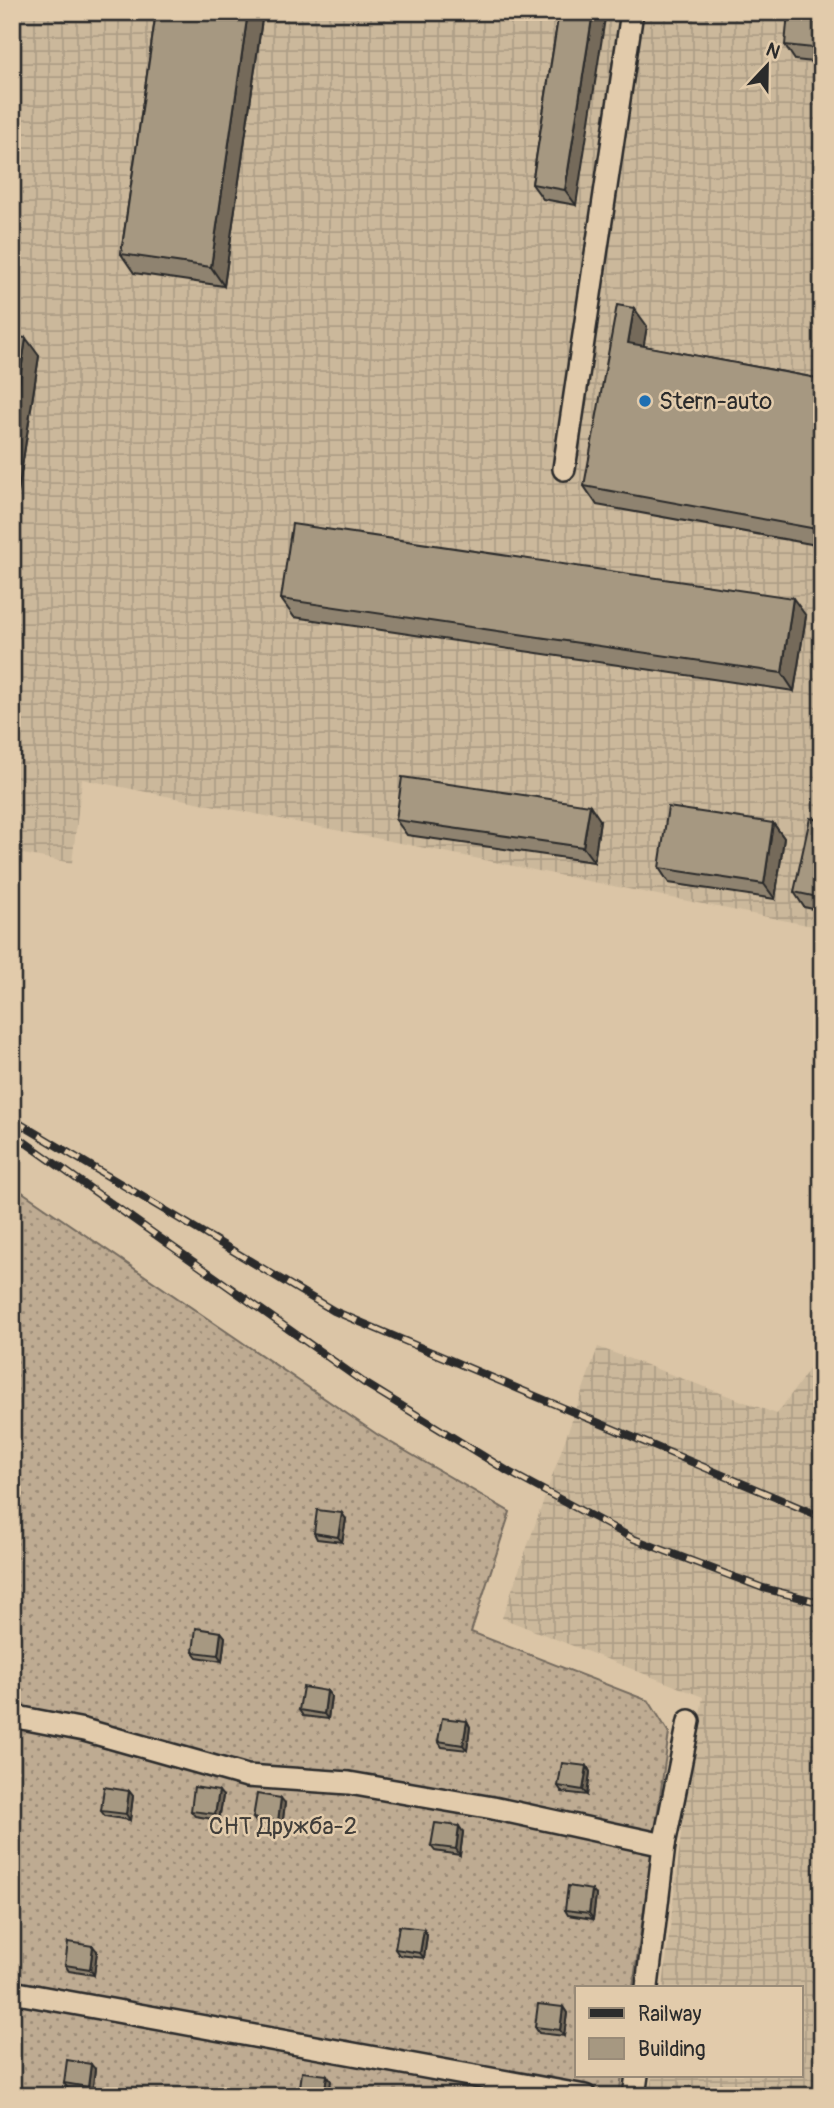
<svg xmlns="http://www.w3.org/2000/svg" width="834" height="2108" font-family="Pangolin,sans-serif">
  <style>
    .industrial { fill: url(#industrial-grid) }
    .garden { fill: url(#garden-dots); stroke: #746b5e; stroke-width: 2 }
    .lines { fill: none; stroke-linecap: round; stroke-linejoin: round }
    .lane-casing { stroke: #2b2b2b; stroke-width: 26 }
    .lane { stroke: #e2cbab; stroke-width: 21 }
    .rail-casing { stroke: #2b2b2b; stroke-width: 8 }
    .rail { stroke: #e2cbab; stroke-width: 5; stroke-dasharray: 16; stroke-linecap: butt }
    .wall { fill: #8f836f; stroke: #2b2b2b; stroke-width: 2 }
    .shaded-wall { fill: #746a5a; stroke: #2b2b2b; stroke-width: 2 }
    .building { fill: #a69881; stroke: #2b2b2b; stroke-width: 2 }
    .poi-dot { fill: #1f6fb2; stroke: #e2cbab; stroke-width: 2.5 }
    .labels { text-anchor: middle; stroke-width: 5; stroke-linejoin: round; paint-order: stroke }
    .poi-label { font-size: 24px; fill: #2b2b2b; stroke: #e2cbab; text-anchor: start }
    .park-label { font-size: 24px; fill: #413e3a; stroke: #e2cbab }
  </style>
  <defs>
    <pattern id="industrial-grid" width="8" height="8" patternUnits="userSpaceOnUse" patternTransform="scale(1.75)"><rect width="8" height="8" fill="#cbb89b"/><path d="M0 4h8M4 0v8" fill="none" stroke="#ae9e86"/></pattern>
    <pattern id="garden-dots" width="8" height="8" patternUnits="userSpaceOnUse" patternTransform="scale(1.75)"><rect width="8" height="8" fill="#beab92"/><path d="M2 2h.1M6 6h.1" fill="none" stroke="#9b8b77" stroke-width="1.8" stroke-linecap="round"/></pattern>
  </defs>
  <rect width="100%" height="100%" fill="#dbc5a6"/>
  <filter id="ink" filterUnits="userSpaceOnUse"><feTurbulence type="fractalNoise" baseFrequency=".0143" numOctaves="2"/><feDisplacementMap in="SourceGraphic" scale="14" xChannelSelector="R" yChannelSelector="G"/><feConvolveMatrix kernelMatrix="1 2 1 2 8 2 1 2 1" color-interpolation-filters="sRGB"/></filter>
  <g filter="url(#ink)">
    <g class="industrial">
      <path d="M12 12H822V928L82 779 72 863 12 852Z"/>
      <path d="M598 1347 777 1414 822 1351V2096H649L652 2075H801V1987H663L684 1809 703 1697 502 1618Z"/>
    </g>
    <path class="garden" d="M12 1185 378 1435 510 1512 471 1632 649 1701 669 1733 633 1987H577V2075H622L619 2096H12Z"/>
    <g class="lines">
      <g class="lane-casing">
        <g id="lane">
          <path d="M564 469 632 12"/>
          <path d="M12 1716 84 1730 247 1776 349 1783 493 1808 664 1845"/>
          <path d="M647 1987 664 1845 689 1721"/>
          <path d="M12 1992 585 2096"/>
          <path d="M634 2096 637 2075"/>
        </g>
      </g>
      <use href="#lane" class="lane"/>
      <g class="rail-casing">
        <g id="rail">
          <path d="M12 1119 334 1311 822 1517"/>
          <path d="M12 1133 363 1382 509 1472 634 1539 763 1588 822 1603"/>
        </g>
      </g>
      <use href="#rail" class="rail"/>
    </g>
    <g class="wall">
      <path d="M156 12H263L224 286 134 273 121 254Z"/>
      <path d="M559 12 576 205 543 199 532 184Z"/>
      <path d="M822 12V63L795 60 785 45Z"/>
      <path d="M647 326 643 346 822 379V546L597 505 584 486Z"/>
      <path d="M12 336 39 356 18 493 12 492Z"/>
      <path d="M281 599 806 616 794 691 294 617Z"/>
      <path d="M396 820H600L594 862 407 835Z"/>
      <path d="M822 821V911L804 907 794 892Z"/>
      <path d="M773 823 784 838 775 899 669 883 659 868Z"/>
      <path d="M346 1519 342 1542 317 1539 314 1533Z"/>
      <path d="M221 1632 225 1637 222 1661 197 1657 193 1652Z"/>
      <path d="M327 1691 331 1696 328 1719 303 1716 299 1710Z"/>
      <path d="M467 1721 470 1727 467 1750 442 1747 438 1741Z"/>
      <path d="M587 1766 590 1772 587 1795 562 1792 558 1786Z"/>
      <path d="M129 1791 133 1796 130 1820 105 1816 101 1811Z"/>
      <path d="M223 1796 219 1820 195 1816 191 1811Z"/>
      <path d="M285 1803 282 1827 257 1823 253 1818Z"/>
      <path d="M463 1832 460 1855 435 1851 431 1846Z"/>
      <path d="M596 1895 593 1919 568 1915 565 1910Z"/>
      <path d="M427 1935 424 1958 399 1955 395 1949Z"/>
      <path d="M97 1951 94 1975 69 1971 65 1965Z"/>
      <path d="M563 2007 567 2013 564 2036 539 2033 535 2027Z"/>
      <path d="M95 2069 92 2093 68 2089 64 2083Z"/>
    </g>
    <g class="shaded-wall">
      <path d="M248 12H263L224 286 211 267Z"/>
      <path d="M593 12H606L576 205 565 190Z"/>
      <path d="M634 308 647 326 641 362 628 343Z"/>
      <path d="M26 338 39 356 18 493 12 485V430Z"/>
      <path d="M793 598 806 616 794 691 782 673Z"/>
      <path d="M590 805 600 820 594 862 583 847Z"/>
      <path d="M773 823 784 838 775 899 764 884Z"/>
      <path d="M342 1513 346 1519 342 1542 338 1537Z"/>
      <path d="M221 1632 225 1637 222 1661 218 1655Z"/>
      <path d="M327 1691 331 1696 328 1719 324 1714Z"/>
      <path d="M467 1721 470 1727 467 1750 463 1745Z"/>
      <path d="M587 1766 590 1772 587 1795 583 1790Z"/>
      <path d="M129 1791 133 1796 130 1820 126 1814Z"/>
      <path d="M219 1791 223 1796 219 1820 215 1814Z"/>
      <path d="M281 1798 285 1803 282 1827 278 1821Z"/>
      <path d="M459 1826 463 1832 460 1855 456 1849Z"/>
      <path d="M592 1890 596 1895 593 1919 589 1913Z"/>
      <path d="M424 1929 427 1935 424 1958 420 1953Z"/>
      <path d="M93 1946 97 1951 94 1975 90 1969Z"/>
      <path d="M563 2007 567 2013 564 2036 560 2030Z"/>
      <path d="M91 2064 95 2069 92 2093 88 2087Z"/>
      <path d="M327 2075 331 2081 329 2096H324Z"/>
    </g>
    <g class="building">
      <path d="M156 12H248L211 267 121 254Z"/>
      <path d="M559 12H593L565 190 532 184Z"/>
      <path d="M788 12H822V49L785 45Z"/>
      <path d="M617 305 634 308 628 343 822 379V530L584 486Z"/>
      <path d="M12 336 26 338 12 430Z"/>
      <path d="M292 524 793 598 782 673 281 599Z"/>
      <path d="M402 777 590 805 583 847 396 820Z"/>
      <path d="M668 807 773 823 764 884 659 868Z"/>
      <path d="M810 818 822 821V898L794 892Z"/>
      <path d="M317 1510 342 1513 338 1537 314 1533Z"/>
      <path d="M196 1628 221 1632 218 1655 193 1652Z"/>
      <path d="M303 1687 327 1691 324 1714 299 1710Z"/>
      <path d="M442 1718 467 1721 463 1745 438 1741Z"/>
      <path d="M562 1763 587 1766 583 1790 558 1786Z"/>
      <path d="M104 1787 129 1791 126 1814 101 1811Z"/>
      <path d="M194 1787 219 1791 215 1814 191 1811Z"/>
      <path d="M257 1794 281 1798 278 1821 253 1818Z"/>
      <path d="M435 1823 459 1826 456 1849 431 1846Z"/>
      <path d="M568 1886 592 1890 589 1913 565 1910Z"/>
      <path d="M399 1926 424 1929 420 1953 395 1949Z"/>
      <path d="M68 1942 93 1946 90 1969 65 1965Z"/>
      <path d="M538 2004 563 2007 560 2030 535 2027Z"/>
      <path d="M67 2060 91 2064 88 2087 64 2083Z"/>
      <path d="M302 2072 327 2075 324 2096 299 2095Z"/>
      <path d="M184 2089 209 2093 208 2096H183Z"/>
      <path d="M408 2093 430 2096H408Z"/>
    </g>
  </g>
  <circle class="poi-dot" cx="645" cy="401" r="7"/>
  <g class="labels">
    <g class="poi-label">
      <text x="659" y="409">Stern-auto</text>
    </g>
    <g class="park-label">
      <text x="283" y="1834">СНТ Дружба-2</text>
    </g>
  </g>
  <rect width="834" height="2108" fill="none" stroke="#e2cbab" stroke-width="42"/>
  <rect x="21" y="21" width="792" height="2066" fill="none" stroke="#2b2b2b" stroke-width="2.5" filter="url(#ink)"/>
  <rect x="575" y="1986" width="228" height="91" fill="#e2cbab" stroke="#998b78" stroke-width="2"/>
  <rect x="589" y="2008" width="35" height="10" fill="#2b2b2b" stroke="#998b78" stroke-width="2"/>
  <text x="638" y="2021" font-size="21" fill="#2b2b2b">Railway</text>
  <rect x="589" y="2038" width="35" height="21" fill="#a69881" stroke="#998b78" stroke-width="2"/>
  <text x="638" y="2056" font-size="21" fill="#2b2b2b">Building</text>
  <g transform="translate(767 66) rotate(22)" stroke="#e2cbab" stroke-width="5" paint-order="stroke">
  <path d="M0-5L12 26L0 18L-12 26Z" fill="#2b2b2b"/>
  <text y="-10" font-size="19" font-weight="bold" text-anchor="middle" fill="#2b2b2b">N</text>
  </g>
</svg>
